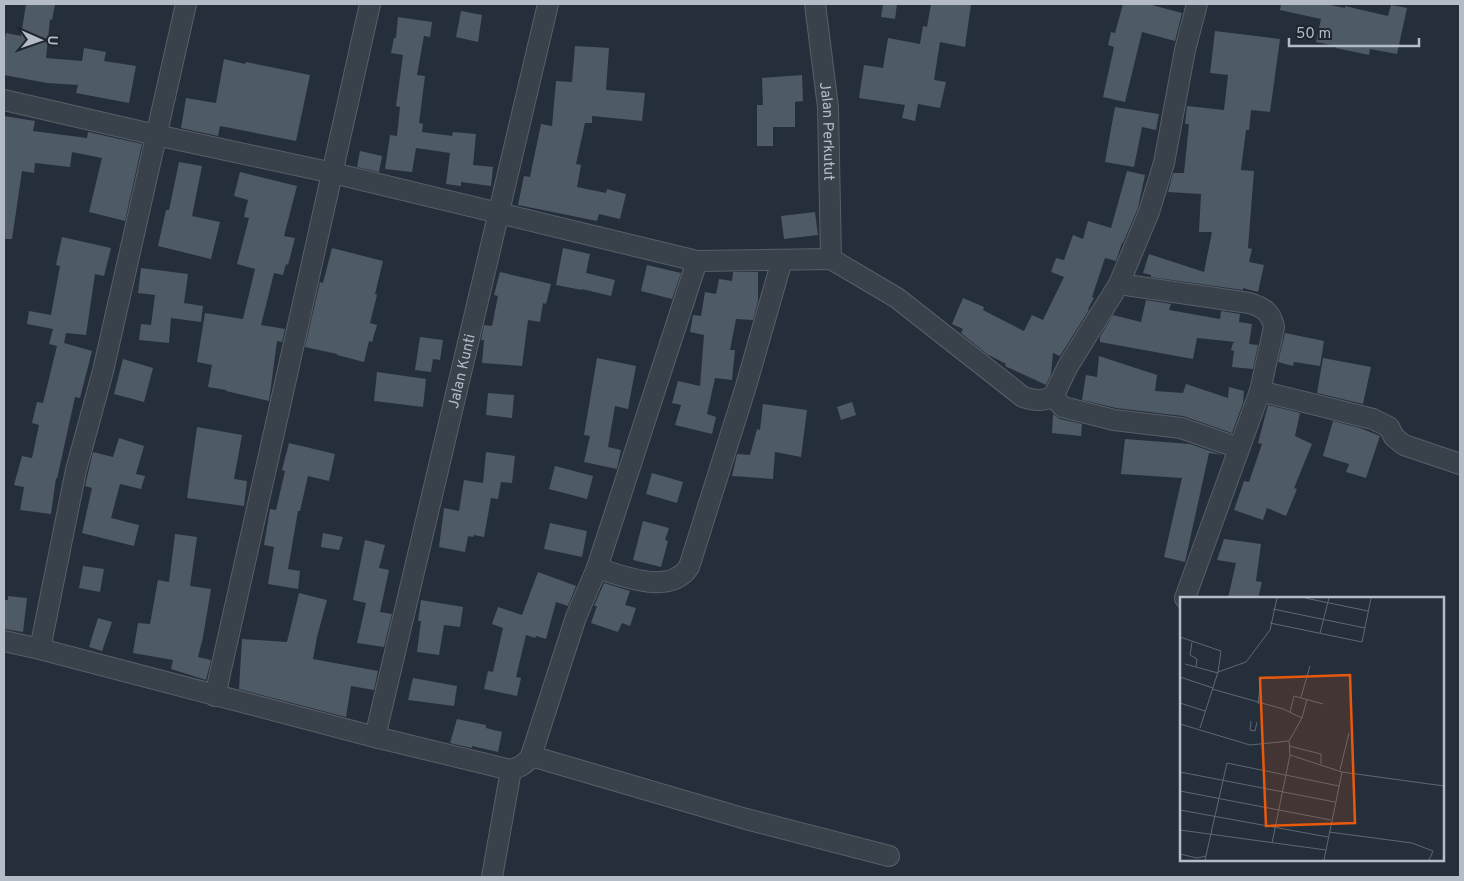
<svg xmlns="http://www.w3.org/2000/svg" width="1464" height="881" font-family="Overpass,sans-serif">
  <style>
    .building { fill: #4e5a66 }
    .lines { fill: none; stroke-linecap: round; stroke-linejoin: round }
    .minor-casing { stroke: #575f69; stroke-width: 22 }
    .minor { stroke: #39414b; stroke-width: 20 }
    .labels { text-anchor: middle; stroke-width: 4; stroke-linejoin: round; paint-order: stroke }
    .street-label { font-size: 15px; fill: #b4bcc7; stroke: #1e2630 }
    .inset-road { fill: none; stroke: #5e6773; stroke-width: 1 }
    .view { fill: #e8590c; fill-opacity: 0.15; stroke: #e8590c; stroke-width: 2.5 }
    .inset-edge { fill: none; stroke: #b4bcc7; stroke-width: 2.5 }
  </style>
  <rect width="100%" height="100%" fill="#252f3b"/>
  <g class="building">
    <path d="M26 4H55L52 20 50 19 46 58 82 61 84 48 106 52 104 61 136 66 129 103 76 93 78 85 47 83 4 75V45L6 33 21 36Z"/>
    <path d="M883 4H897L895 19 881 17Z"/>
    <path d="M931 4H971L965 47 940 42 934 80 946 82 940 108 918 104 915 121 902 118 905 105 859 98 864 65 883 68 888 38 920 44 923 26 927 27Z"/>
    <path d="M1123 4H1148L1182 13 1175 41 1142 32 1125 102 1103 97 1114 47 1108 45 1111 32 1115 33Z"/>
    <path d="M1281 4H1326L1345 8V6L1388 16 1391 5 1407 8 1397 54 1370 49 1369 55 1336 48 1337 46 1316 42 1321 19 1280 10Z"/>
    <path d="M461 11 482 15 478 42 456 37Z"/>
    <path d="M398 17 432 22 430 37 424 36 417 75 425 76 419 123 423 124 422 132 452 136 453 132 476 134 473 165 493 167 491 186 461 182V186L446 184 450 153 416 148 412 172 385 169 390 135 397 136 400 107 396 106 403 55 391 53 394 38H396Z"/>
    <path d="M1215 31 1280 39 1270 112 1251 110 1249 130H1246L1241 170 1254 171 1248 248 1252 249 1249 262 1264 265 1258 292 1243 288V290L1151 277V275L1143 273 1149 254 1204 272 1212 232H1199L1201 194 1168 192 1173 173H1184L1189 124H1185L1187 106 1224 110 1228 75 1210 73Z"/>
    <path d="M575 46 609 48 606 90 645 93 642 121 592 116V123H585L576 164 581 165 577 187 606 193 607 189 626 194 620 219 599 214 597 221 518 205 524 176 530 177 541 124 552 126 556 81 572 82Z"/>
    <path d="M224 59 245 64 246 62 310 75 296 141 220 126 218 136 181 128 186 98 216 103Z"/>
    <path d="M802 75 803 101 795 102V127H773V146H757V105H763L762 78Z"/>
    <path d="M1115 107 1159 114 1156 130 1142 127 1134 167 1105 162Z"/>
    <path d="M4 116 35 121 33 131 87 138 88 132 142 144 125 221 89 212 102 158 72 152 70 167 35 163 34 173 22 171 12 239H4Z"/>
    <path d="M360 151 382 156 379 172 357 167Z"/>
    <path d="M179 162 202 166 192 216 220 222 211 259 158 246 166 210H169Z"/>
    <path d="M1127 171 1145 175 1138 208 1123 243H1122L1116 261 1105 258 1092 297 1094 298 1088 309 1089 310 1060 356 1053 353 1051 374 1046 385 1005 366 1006 364 987 354 961 333 963 329 952 324 963 298 984 307 983 310 1024 331 1032 315 1043 320 1064 277 1051 272 1056 258 1064 260 1073 235 1083 239 1088 221 1111 228Z"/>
    <path d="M240 172 297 186 284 236 295 238 288 265 286 264 283 275 274 273 261 325 285 329 282 342 277 341 269 401 226 391V390L208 387 212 365 197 362 205 313 243 319 255 269 237 264 249 218 244 217 248 200 234 196Z"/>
    <path d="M815 212 818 235 784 239 781 216Z"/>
    <path d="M62 237 111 248 104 276 95 274 86 335 66 333 64 343 92 351 80 398 75 397 57 479 56 478 51 514 20 510 24 487 14 485 22 456 32 458 39 425 32 423 37 402 43 403 57 346 49 344 53 329 27 324 29 311 51 315 60 266 56 265Z"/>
    <path d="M332 248 383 261 375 294 377 295 370 323 377 325 372 342 369 341 364 362 337 355V354L305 347 320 282 323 283Z"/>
    <path d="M563 248 590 254 586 273 615 280 611 296 582 289V290L556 285Z"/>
    <path d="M647 265 681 273 672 299 641 291Z"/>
    <path d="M141 268 188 274 184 303 203 306 201 322 171 318 169 343 139 340 141 324 151 325 155 295 138 293Z"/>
    <path d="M500 272 551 284 546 304 543 303 540 322 528 320 522 366 482 363 484 340H481L484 325 492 326 498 296 494 295Z"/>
    <path d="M733 272H758V301L753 320 736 319 730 350H735L732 380 715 378 707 414 716 417 712 434 675 425 681 405 672 403 678 381 700 386 704 335 690 332 693 315 701 316 705 292 716 294 719 279 732 281Z"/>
    <path d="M1146 300 1171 304 1169 310 1220 319 1221 311 1240 314 1239 322 1252 324 1249 344 1258 345 1253 369 1232 367 1234 351 1231 350 1233 343 1235 342 1197 338 1193 359 1100 342V337L1113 315 1141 322Z"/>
    <path d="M1285 333 1324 341 1320 366 1294 362 1293 366 1278 362Z"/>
    <path d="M420 337 443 340 440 360 433 359 431 372 415 370Z"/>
    <path d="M1099 356 1157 375 1155 391 1183 393 1186 384 1228 398 1229 387 1244 391 1243 403 1232 433 1183 416 1116 408 1082 400 1086 375 1097 377Z"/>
    <path d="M597 358 636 366 628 409 615 406 608 447 621 450 617 469 584 462 590 436 584 435Z"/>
    <path d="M1323 358 1371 367 1363 404 1317 393Z"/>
    <path d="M123 359 153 368 144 402 114 394Z"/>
    <path d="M377 372 426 379 423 407 374 401Z"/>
    <path d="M488 393 514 395 512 418 486 415Z"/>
    <path d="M852 402 856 415 841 420 837 407Z"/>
    <path d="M763 404 807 410 801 457 775 452 773 479 732 476 737 454 750 455 757 429 760 430Z"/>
    <path d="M1268 405 1300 413 1295 436 1312 444 1294 488 1297 489 1286 516 1267 508 1263 520 1234 510 1244 481 1249 482 1262 444 1258 443Z"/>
    <path d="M1053 414 1060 419 1082 424 1081 436 1052 433Z"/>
    <path d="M1333 421 1360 428 1380 436 1366 478 1346 472 1349 464 1323 456Z"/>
    <path d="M197 427 242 435 234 479 247 481 244 506 187 498Z"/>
    <path d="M119 438 144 446 136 474 145 476 141 489 120 484 111 518 139 525 134 546 82 533 92 488 85 486 93 452 113 457Z"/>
    <path d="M1125 439 1190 444 1222 455 1209 453 1185 562 1164 557 1182 478 1121 474Z"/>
    <path d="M289 443 335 454 329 481 308 476 300 511H298L288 569 300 571 298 589 268 584 274 547 264 545 270 509 276 510 285 471 282 470Z"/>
    <path d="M486 452 515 456 512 483 501 482 498 499 491 498 484 537 474 535 473 537 468 536 465 552 439 547 444 508 459 511 464 480 483 483Z"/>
    <path d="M555 466 593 476 587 499 549 489Z"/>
    <path d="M652 473 683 482 677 503 646 494Z"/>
    <path d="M643 521 669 528 665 540 668 541 661 567 633 560Z"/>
    <path d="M550 523 587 531 582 557 544 549Z"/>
    <path d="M323 533 343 537 339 550 321 547Z"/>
    <path d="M175 534 197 537 190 586 211 589 203 637 198 657 211 660 206 680 171 669 173 660 133 653 138 623 150 624 158 580 169 582Z"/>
    <path d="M1224 539 1261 544 1256 581 1262 582 1258 598H1228L1236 563 1217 560Z"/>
    <path d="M365 540 385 545 379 568 389 570 380 612 392 614 384 647 357 643 366 603 353 600Z"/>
    <path d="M83 566 104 569 100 592 79 588Z"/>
    <path d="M538 572 576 586 568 606 556 602 546 639 536 636 535 638 526 635 516 677 521 678 517 696 484 689 488 671 493 672 503 628 492 624 498 607 522 615Z"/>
    <path d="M604 583 630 591 625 605 636 608 630 626 622 623 618 632 591 623 597 606H594Z"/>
    <path d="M299 593 327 600 317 637 313 659 378 671 374 690 351 686 346 717 239 689 242 639 287 642Z"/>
    <path d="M8 596 27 598 23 632 4 629V600H8Z"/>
    <path d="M421 600 463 607 460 627 444 625 439 655 417 652 421 621H418Z"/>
    <path d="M98 618 112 622 102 651 89 647Z"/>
    <path d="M413 678 457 686 454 706 408 700Z"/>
    <path d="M457 719 486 725V728L502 732 498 752 472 746V748L450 743Z"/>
  </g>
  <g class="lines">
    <g class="minor-casing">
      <g id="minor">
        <path id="s1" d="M815 4 828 107 831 259"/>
        <path d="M4 100 156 135 333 173 697 261 831 259 897 298 1023 397C1035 401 1042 401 1053 397L1068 366 1119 284 1149 212 1164 163 1185 50 1197 4"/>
        <path d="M1119 284 1249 303C1263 307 1271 312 1274 327L1260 391 1185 598"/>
        <path d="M1260 391 1373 419 1389 427 1394 437 1404 445 1460 464"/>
        <path d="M1053 397 1063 407 1114 420 1181 428 1239 448"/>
        <path d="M597 568C623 576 670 596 689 567L746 386 782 260"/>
        <path d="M4 641 40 649 375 737 511 770C520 767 526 764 531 756L576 617 597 568 697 261"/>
        <path d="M40 649 76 470 103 371 186 4"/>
        <path d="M215 696 370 4"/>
        <path id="s2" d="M375 737 548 4"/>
        <path d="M531 756 746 819 889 856"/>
        <path d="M492 877 511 770"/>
      </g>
    </g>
    <use href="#minor" class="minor"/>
  </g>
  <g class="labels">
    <g class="street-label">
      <text dy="5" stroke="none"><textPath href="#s1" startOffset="128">Jalan Perkutut</textPath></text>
      <text dy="5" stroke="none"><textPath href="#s2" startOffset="376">Jalan Kunti</textPath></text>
    </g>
  </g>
  <g transform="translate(1180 597)">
    <rect width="264" height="264" fill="#252f3b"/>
    <path class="inset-road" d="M125 1 188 14M93 12 185 31M90 26 182 45 191 1M140 36 149 1M0 40 41 54 38 75M12 45 10 58 17 62 16 70M5 67 38 76M0 80 33 91M32 92 103 112 122 121 109 144 110 158 92 246M121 100 130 69M0 106 25 114M78 107 80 91M110 115 114 99 143 107M122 121 127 102M71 124 70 133 75 134 77 125M0 127 70 148 109 144M20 131 38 75 66 65 90 33 97 1M109 149 141 157V167M110 158 162 175 144 263M160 173 169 136M0 175 155 205M162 175 264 189M0 194 151 223M0 213 148 240M0 233 146 253M149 235 232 246 253 254 249 263M0 257 17 261 26 259M25 263 47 166 159 189"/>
    <path class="view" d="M170 78 175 226 86 229 80 81Z"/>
    <rect width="264" height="264" class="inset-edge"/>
  </g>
  <rect width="1464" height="881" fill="none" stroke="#b4bcc7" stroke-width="10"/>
  <g transform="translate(40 40) rotate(92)" stroke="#1e2630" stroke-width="4" paint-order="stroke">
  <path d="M0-4L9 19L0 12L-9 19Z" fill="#b4bcc7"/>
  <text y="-8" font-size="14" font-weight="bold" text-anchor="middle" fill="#b4bcc7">U</text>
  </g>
  <path d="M1289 38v8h130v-8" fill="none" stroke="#b4bcc7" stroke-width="2.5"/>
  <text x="1296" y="38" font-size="15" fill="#b4bcc7" stroke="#1e2630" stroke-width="4" paint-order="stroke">50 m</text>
</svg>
